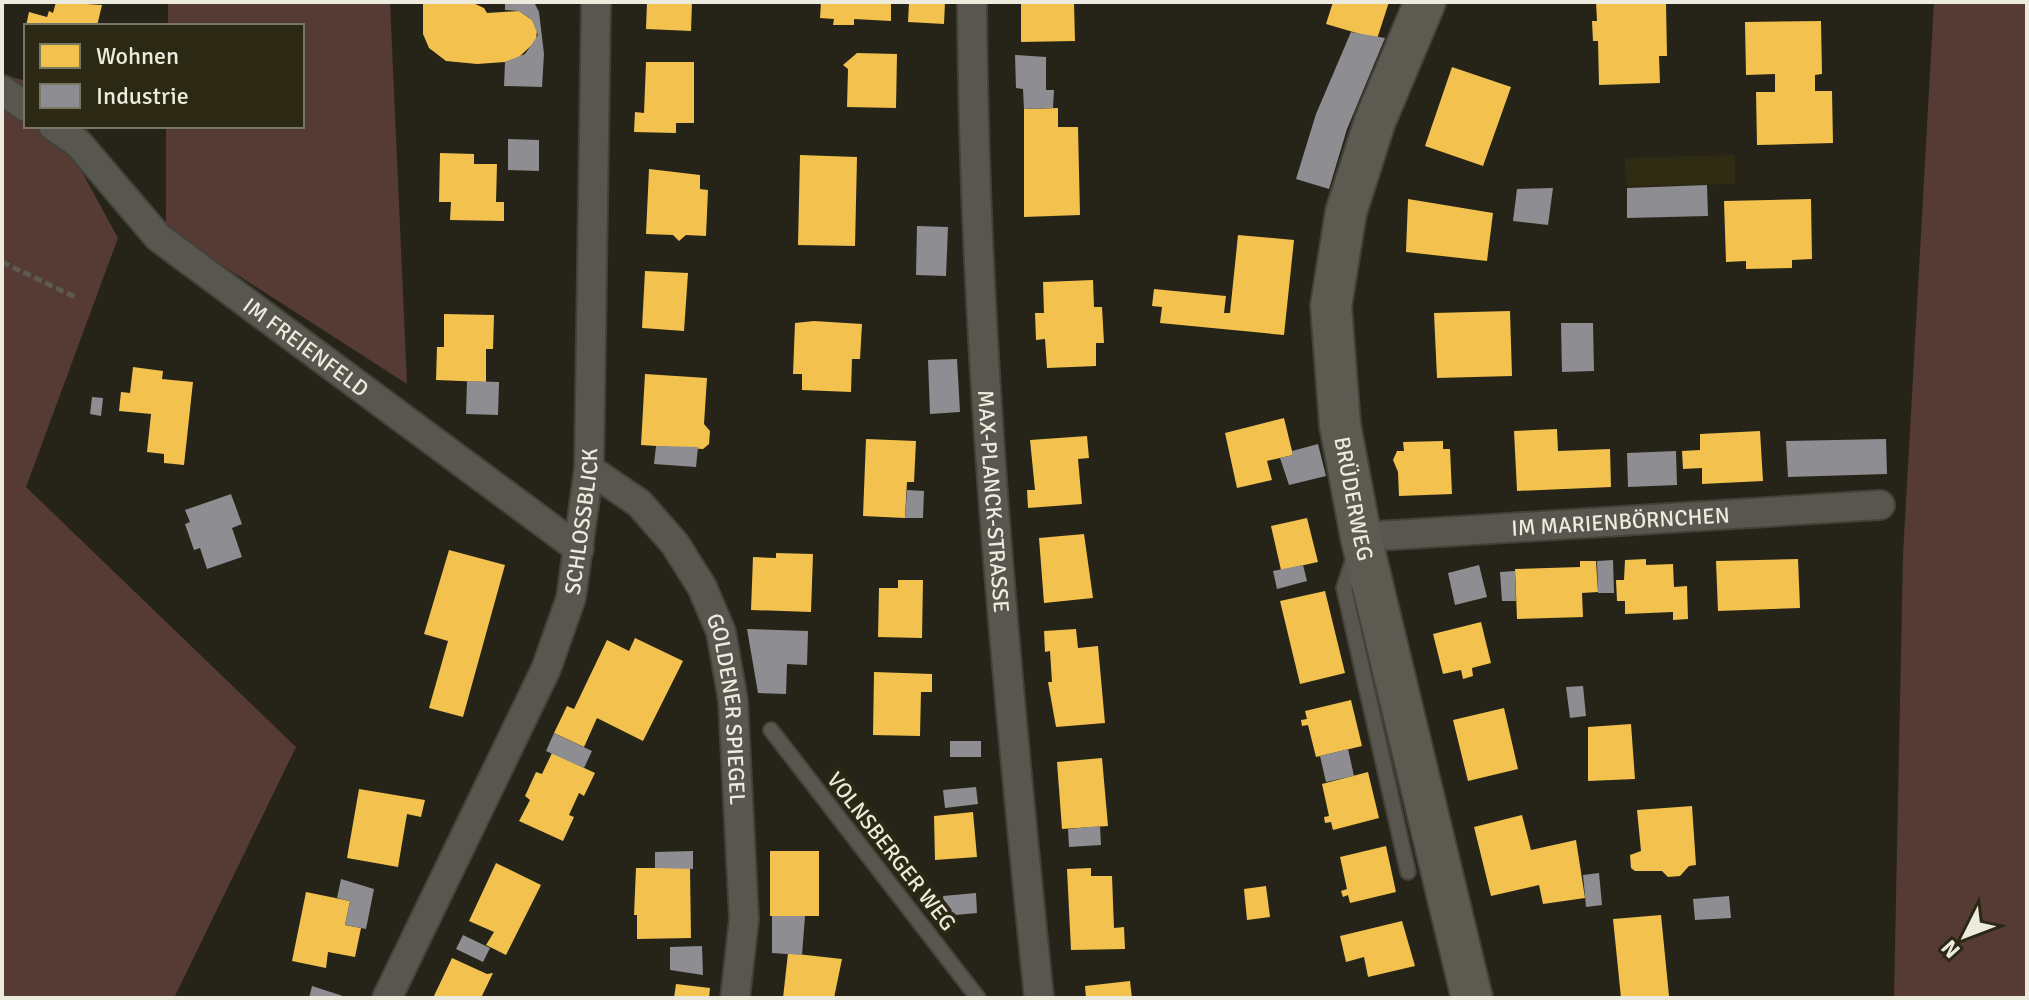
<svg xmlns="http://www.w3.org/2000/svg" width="2029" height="1000" font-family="Signika,sans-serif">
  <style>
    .built { fill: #302c13 }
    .green { fill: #553b33 }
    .homes { fill: #f2c14e }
    .industry { fill: #8d8d92 }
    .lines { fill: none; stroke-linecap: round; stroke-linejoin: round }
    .lane-casing { stroke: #434138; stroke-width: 18 }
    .street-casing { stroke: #434138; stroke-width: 32 }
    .secondary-casing { stroke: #434138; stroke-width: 44 }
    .path { stroke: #5c5a52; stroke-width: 5; stroke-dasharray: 8 4; stroke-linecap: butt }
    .lane { stroke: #58574f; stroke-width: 14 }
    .street { stroke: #58574f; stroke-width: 28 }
    .secondary { stroke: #5d5a51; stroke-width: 40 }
    .labels { text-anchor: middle; stroke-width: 8; stroke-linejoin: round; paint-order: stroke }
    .street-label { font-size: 22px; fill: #ecebde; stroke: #2b2814 }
  </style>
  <rect width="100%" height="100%" fill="#262419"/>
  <path class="built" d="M1735 155V184L1626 186 1625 158Z"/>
  <g class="green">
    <path d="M168 2H390L407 384 166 229V126H302V26H168Z"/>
    <path d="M1934 2H2027V998H1894L1903 555Z"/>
    <path d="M2 74 26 81V126H57L118 238 26 487 296 747 174 998H2Z"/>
  </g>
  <g class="homes">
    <path d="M56 2 102 5 97 26H26L29 12 47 17 49 11 53 13Z"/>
    <path d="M423 2H471L484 8 487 13 519 11 532 20 537 30 536 41 518 58 505 62 477 64 446 61 429 48 423 34Z"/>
    <path d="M647 2H692L691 31 646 29Z"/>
    <path d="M821 2H891V21L854 19V25H833L834 19 820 18Z"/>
    <path d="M909 2H945L944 24 908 22Z"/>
    <path d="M1021 2H1074L1075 41 1021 42Z"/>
    <path d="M1333 2H1389L1377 39 1326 24Z"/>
    <path d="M1596 2H1666L1667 56H1659L1660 83 1599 85 1598 41H1593L1592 21H1597Z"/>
    <path d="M1821 21 1822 74 1815 75V91H1832L1833 143 1757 145 1756 92H1775V74L1746 75 1745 22Z"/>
    <path d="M857 53 897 54 896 108 847 107 848 69 843 65Z"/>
    <path d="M646 62H694V123H676V133L634 132 635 112 644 113Z"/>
    <path d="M1452 67 1511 87 1483 166 1425 146Z"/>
    <path d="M1058 108V127H1078L1080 215 1024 217V109Z"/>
    <path d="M440 153 474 154V164H497L496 202H504V221L450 220 451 202H439Z"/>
    <path d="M800 155 857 157 855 246 798 245Z"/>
    <path d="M649 169 700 175V189L708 190 706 236 686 235 679 241 673 235 646 234Z"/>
    <path d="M1408 199 1493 213 1487 261 1406 252Z"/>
    <path d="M1811 199 1812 259 1792 260V268L1746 269V261L1726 262 1724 201Z"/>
    <path d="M1238 235 1294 240 1284 335 1160 323 1162 307 1152 306 1154 289 1226 296 1224 313H1230Z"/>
    <path d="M645 271 688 273 684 331 642 328Z"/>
    <path d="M1093 280 1094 307H1102L1104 343H1096V366L1047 368 1045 339 1036 340 1035 313H1044L1043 282Z"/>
    <path d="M1510 311 1512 376 1437 378 1434 313Z"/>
    <path d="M444 314 494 315 493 349H486V382L436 380 437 347H444Z"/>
    <path d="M814 321 862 324 860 359H852L851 392 802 390V374H793L795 323Z"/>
    <path d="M133 367 163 371 162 379 193 382 184 465 164 463V454L147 452 151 414 119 411 121 392 130 393Z"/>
    <path d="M645 374 707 378 704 424 710 431 709 444 703 449 641 445Z"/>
    <path d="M1284 418 1293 455 1267 461 1272 480 1237 488 1225 433Z"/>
    <path d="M1557 429 1558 451 1610 449 1611 487 1517 491 1514 431Z"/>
    <path d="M1760 431 1763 481 1702 484V468L1683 469 1682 451 1700 450V434Z"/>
    <path d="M1087 436 1089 458 1078 459 1082 504 1028 508 1027 490H1035L1030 440Z"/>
    <path d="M866 439 916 441 914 482H907L905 518 863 516Z"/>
    <path d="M1443 441V449H1450L1452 494 1399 496 1398 472 1393 460 1397 451H1404L1403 442Z"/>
    <path d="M1307 518 1318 562 1281 570 1271 526Z"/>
    <path d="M1084 534 1093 598 1044 603 1039 538Z"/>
    <path d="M449 550 505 565 463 717 429 708 448 641 424 634Z"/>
    <path d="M776 553 813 554 811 612 751 610 753 557 776 558Z"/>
    <path d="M1646 559V565L1673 564 1674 587 1687 586 1688 619 1673 620V612L1625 614V601H1617L1616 580H1624L1625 560Z"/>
    <path d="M1798 559 1800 608 1718 611 1716 561Z"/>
    <path d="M1580 561H1596L1598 592 1582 593 1583 617 1517 619 1515 569 1580 567Z"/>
    <path d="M898 580H923L922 638 878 637 879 588H898Z"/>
    <path d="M1325 591 1345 673 1300 684 1280 601Z"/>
    <path d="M1481 622 1491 663 1472 668 1473 676 1463 679 1461 670 1443 674 1433 634Z"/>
    <path d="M1076 629 1078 648 1098 646 1105 723 1056 727 1048 682H1052L1050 651 1045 652 1044 631Z"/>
    <path d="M635 638 683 661 643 741 597 718 584 747 554 733 567 706 574 709 607 640 629 651Z"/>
    <path d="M874 672 932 674V692H921L920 736 873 735Z"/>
    <path d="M1351 700 1362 746 1316 757 1308 725 1302 726 1301 720 1307 719 1305 711Z"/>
    <path d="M1504 708 1518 769 1468 781 1453 720Z"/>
    <path d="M1631 724 1635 779 1588 781V727Z"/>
    <path d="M552 753 595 773 584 796 579 793 569 815 574 817 563 841 519 821 530 800 525 796 536 772 542 774Z"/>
    <path d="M1102 758 1108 826 1062 829 1057 762Z"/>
    <path d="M1368 772 1379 818 1333 830 1331 822 1325 823 1324 817 1329 816 1322 784Z"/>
    <path d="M359 789 425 800 421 817 407 814 398 867 347 858Z"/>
    <path d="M1692 806 1696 865 1689 866 1680 876 1668 877 1662 871H1635L1631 868 1630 855 1641 851 1637 810Z"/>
    <path d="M973 812 977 857 935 860 934 816Z"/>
    <path d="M1522 815 1531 850 1576 840 1585 898 1543 904 1539 885 1491 896 1474 827Z"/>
    <path d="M1386 846 1396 892 1350 903 1348 895 1343 897 1341 891 1347 889 1340 857Z"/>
    <rect x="770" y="851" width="49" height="65"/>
    <path d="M496 863 541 885 506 955 486 945 494 932 469 921Z"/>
    <path d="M636 868H690L691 938 637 939V915H634Z"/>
    <path d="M1091 868V876H1112L1114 928 1124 927 1125 949 1071 950 1067 869Z"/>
    <path d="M1266 886 1270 917 1247 920 1244 889Z"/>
    <path d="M306 892 350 901 345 925 361 928 355 957 328 952 326 968 292 961Z"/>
    <path d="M1661 915 1669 996 1621 998 1613 919Z"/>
    <path d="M1402 921 1415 966 1368 977 1364 957 1346 962 1340 936Z"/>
    <path d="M788 953 842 959 834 998H783Z"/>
    <path d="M452 958 487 974 493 973 481 998H433Z"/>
    <path d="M1130 981 1132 998H1086L1085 986Z"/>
    <path d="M676 984 710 988 709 998H674Z"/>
  </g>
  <g class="industry">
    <path d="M505 2H534L539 12 544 54 542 87 504 86 505 62 525 54 538 35 532 20 519 11 505 10Z"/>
    <path d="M1351 32 1385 38 1347 129 1329 189 1296 179 1316 114Z"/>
    <path d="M1015 55 1046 57V90H1054L1053 108 1024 109 1023 89 1016 88Z"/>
    <path d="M508 139 539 140V171L508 170Z"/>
    <path d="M1707 185 1708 216 1627 218V188Z"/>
    <path d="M1553 188 1548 225 1513 221 1517 189Z"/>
    <path d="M917 226 948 227 946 276 916 275Z"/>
    <path d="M1561 323H1593L1594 371 1562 372Z"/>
    <path d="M957 359 960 412 930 414 928 360Z"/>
    <path d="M467 381 499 382 498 415 466 414Z"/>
    <path d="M92 397 103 398 101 416 90 414Z"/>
    <path d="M1886 439 1887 474 1788 477 1786 441Z"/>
    <path d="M1318 444 1326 476 1289 485 1280 458 1293 455 1292 451Z"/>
    <path d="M656 446 698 447 696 467 654 464Z"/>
    <path d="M1676 451 1677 485 1628 487 1627 453Z"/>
    <path d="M907 490 924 491 923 518H905Z"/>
    <path d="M231 494 242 524 232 528 242 557 207 569 200 548 194 550 185 524 190 522 185 510Z"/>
    <path d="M1613 560 1614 593H1598L1597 561Z"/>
    <path d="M1303 565 1307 581 1277 589 1273 571Z"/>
    <path d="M1479 565 1487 597 1455 605 1448 573Z"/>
    <path d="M1515 571 1516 601H1502L1500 572Z"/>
    <path d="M747 629 808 631 807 665 787 664 786 694 758 693Z"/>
    <path d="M1583 686 1586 716 1570 718 1566 687Z"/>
    <path d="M554 733 592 751 584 768 546 751Z"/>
    <rect x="950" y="741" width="31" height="16"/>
    <path d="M1348 749 1354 776 1326 782 1320 756Z"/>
    <path d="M976 787 978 804 945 808 943 790Z"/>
    <path d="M1100 826 1101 845 1069 847 1068 829Z"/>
    <path d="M693 851V869L655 868V852Z"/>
    <path d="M1599 873 1602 905 1586 907 1583 875Z"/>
    <path d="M341 879 374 889 366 929 345 925 350 901 337 898Z"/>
    <path d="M976 893 977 913 945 916 943 896Z"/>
    <path d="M1729 896 1731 918 1695 920 1693 899Z"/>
    <path d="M772 916H805L802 955 772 953Z"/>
    <path d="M463 935 490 948 483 962 456 949Z"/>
    <path d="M702 946 703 975 670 970V947Z"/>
    <path d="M312 986 346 997V998H309Z"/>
  </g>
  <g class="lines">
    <g class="lane-casing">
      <g id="lane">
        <path d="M1354 557 1344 588 1408 872"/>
        <path d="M771 730 978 998"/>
      </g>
    </g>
    <g class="street-casing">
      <g id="street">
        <path id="s1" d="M972 2C974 335 1005 667 1039 998"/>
        <path d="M2 90 26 107"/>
        <path id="s2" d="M53 126 78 143 158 237 579 549"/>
        <path id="s3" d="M589 469 639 503 675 544 702 587 721 632 733 700 744 919 735 998"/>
        <path id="s4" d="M1361 537 1880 505"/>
        <path id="s5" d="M387 998 546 669 571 598 589 469 596 2"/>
      </g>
    </g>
    <g class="secondary-casing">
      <g id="secondary">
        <path id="s6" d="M1425 2 1375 121 1346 212 1331 306 1340 425 1361 537 1472 998"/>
      </g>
    </g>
    <path class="path" d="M2 262 75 297"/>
    <use href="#lane" class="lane"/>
    <use href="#street" class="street"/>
    <use href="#secondary" class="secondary"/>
  </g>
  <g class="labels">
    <g class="street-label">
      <text dy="8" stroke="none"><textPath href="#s2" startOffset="338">IM FREIENFELD</textPath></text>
      <text dy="8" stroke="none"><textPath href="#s6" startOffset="514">BRÜDERWEG</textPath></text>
      <text dy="8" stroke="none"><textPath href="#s1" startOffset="500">MAX-PLANCK-STRASSE</textPath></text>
      <text dy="8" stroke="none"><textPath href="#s5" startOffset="518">SCHLOSSBLICK</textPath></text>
      <text dy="8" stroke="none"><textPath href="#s4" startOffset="260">IM MARIENBÖRNCHEN</textPath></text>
      <text dy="8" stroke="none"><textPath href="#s3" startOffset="292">GOLDENER SPIEGEL</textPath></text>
      <text transform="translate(892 851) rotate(52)" y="8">VOLNSBERGER WEG</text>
    </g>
  </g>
  <rect width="2029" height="1000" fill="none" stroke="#ecebde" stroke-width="8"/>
  <rect x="24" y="24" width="280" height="104" fill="#2b2814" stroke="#787665" stroke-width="2"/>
  <rect x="40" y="44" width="40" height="24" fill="#f2c14e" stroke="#787665" stroke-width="2"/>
  <text x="96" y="64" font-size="24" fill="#ecebde">Wohnen</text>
  <rect x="40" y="84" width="40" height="24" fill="#8d8d92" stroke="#787665" stroke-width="2"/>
  <text x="96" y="104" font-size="24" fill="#ecebde">Industrie</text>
  <g transform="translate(1965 936) rotate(228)" stroke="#2b2814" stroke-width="6" paint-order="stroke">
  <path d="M0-6L14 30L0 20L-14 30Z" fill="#ecebde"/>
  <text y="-12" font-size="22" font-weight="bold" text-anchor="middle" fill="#ecebde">N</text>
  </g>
</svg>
